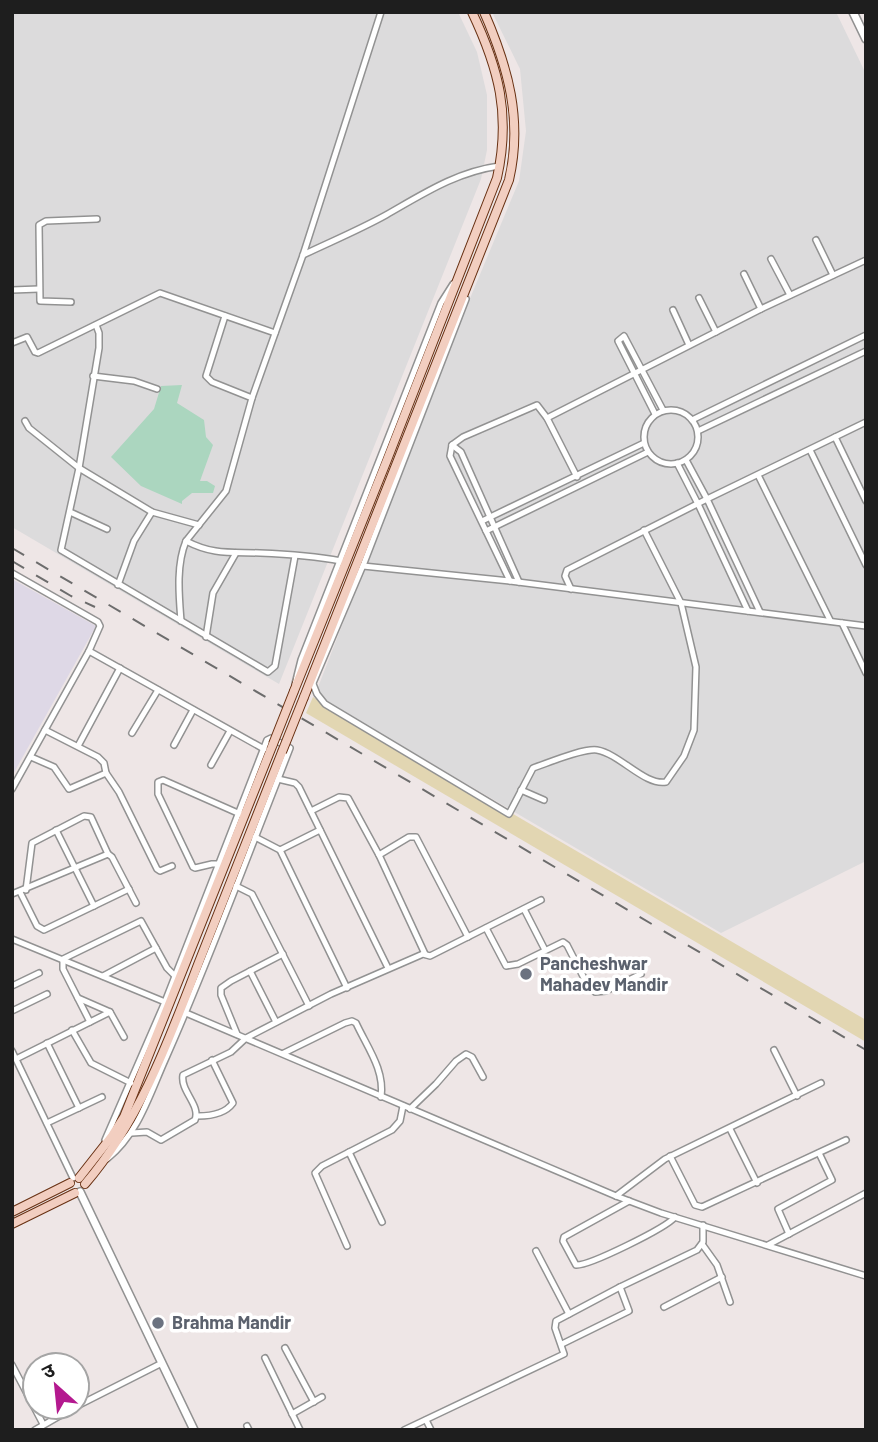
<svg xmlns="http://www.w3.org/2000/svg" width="878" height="1442" font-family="Barlow,'Noto Sans Devanagari',sans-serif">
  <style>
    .residential { fill: #dcdbdc }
    .industrial { fill: #ded8e6 }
    .grass { fill: #e2d6b2 }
    .water { fill: #abd6bf }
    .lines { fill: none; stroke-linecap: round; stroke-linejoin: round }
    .minor-casing { stroke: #929292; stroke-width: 8 }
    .tertiary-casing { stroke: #929292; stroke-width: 10 }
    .secondary-casing { stroke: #683012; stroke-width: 10 }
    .minor { stroke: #fff; stroke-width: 5 }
    .tertiary { stroke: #fff; stroke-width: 7 }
    .secondary { stroke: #f2cec0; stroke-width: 8 }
    .rail { stroke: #6c6c6c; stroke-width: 2; stroke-dasharray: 14 14; stroke-linecap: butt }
    .secondary-bridge-casing { stroke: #683012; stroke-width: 10; stroke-linecap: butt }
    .secondary-bridge { stroke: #f2cec0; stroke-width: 8 }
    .worship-dot { fill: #6b7280; stroke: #fff; stroke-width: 2.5 }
    .labels { text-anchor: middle; stroke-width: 7; stroke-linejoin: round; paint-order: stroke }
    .worship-label { font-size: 18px; font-weight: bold; fill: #5b616d; stroke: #fff; text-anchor: start }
  </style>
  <rect width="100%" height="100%" fill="#eee6e6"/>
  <g class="residential">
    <path d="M12 12H458L477 52 487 95V150L481 179 279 684 12 527Z"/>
    <path d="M492 12H836L866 74V861L721 933 315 695 456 332 519 181 526 131 520 69Z"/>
  </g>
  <path class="industrial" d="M12 579 96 626 12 776Z"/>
  <path class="grass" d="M313 697 866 1020V1042L306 713Z"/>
  <path class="water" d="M182 385 177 403 204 420 206 437 213 445 200 481H207L215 486 213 493H192L182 501V504L141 486 111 457 154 409 161 386Z"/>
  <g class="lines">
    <g class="minor-casing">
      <g id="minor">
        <path d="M816 240 833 275"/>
        <path d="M303 255C330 242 359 230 386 215 423 194 456 172 499 166"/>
        <path d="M771 259 790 295"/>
        <path d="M744 274 761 309"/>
        <path d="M12 290 39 289"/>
        <path d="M699 298 716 332"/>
        <path d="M71 302 40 301 39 225 46 221 97 219"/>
        <path d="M673 310 689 345"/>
        <path d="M225 316 206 376 212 382 252 398"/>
        <path d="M96 325 99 333V348L79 468 61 550 268 672 275 666 295 556"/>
        <path d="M12 343 27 337 35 352 38 353 160 293 275 333"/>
        <path d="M93 376 134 381 157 389"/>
        <circle cx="671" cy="437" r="27"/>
        <path d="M655 414 618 341 624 336 663 410"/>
        <path d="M547 418 761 309 866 260"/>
        <path d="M692 420 866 335"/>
        <path d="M25 421 29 428 79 468 152 512 199 525"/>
        <path d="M698 431 866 351"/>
        <path d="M835 437 866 501"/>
        <path d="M452 445 461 452 519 582"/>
        <path d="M810 450 866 565"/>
        <path d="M686 460 707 499 760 612"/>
        <path d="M677 463 698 504 748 611"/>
        <path d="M758 475 830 620"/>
        <path d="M70 512 107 529"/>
        <path d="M482 521 644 443"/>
        <path d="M486 531 648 452"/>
        <path d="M186 541C213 555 230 552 260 553 287 554 315 556 341 561"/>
        <path d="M363 566 510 581 866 626"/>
        <path d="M12 573 98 622 100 626 89 651 12 789"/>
        <path d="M510 581 450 456 452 445 463 437 537 405 547 418 577 477"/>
        <path d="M118 585 134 541 152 512"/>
        <path d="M571 589 565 576 567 570 707 499 866 422"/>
        <path d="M181 621C179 595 176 565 186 541L226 491 252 398 303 255 381 12"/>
        <path d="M842 623 866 673"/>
        <path d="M206 637 213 593 236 553"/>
        <path d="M89 651 264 749"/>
        <path d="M313 683 364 563 466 299"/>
        <path d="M295 684 301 660 430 331 441 303 453 284"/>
        <path d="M313 684 317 694 325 704 509 814 533 768C548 763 583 748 597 750 620 754 645 786 666 782L684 756 694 730 696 667 681 603 644 530"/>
        <path d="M45 730 98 757 104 763 106 773"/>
        <path d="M132 733 158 690"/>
        <path d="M174 745 193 710"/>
        <path d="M78 746 120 668"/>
        <path d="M31 757 54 767 69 789 106 773 119 792 157 869 160 871 172 866"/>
        <path d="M211 765 230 731"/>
        <path d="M278 779 295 783 299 787 388 968"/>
        <path d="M521 790 544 800"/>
        <path d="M311 811 339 797 348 798 379 855 425 954"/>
        <path d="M56 830 94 906"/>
        <path d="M255 837 280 850 347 988"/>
        <path d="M280 850 320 830"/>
        <path d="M379 855 409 837H416L468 937"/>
        <path d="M220 864H212L195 868 193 867 158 794V782L163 780 240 814"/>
        <path d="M236 886 252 894 309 1006"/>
        <path d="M26 890 32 843 84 816 91 817 108 854"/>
        <path d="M20 892 37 926 44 930 129 889"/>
        <path d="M12 894 108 854 112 857 136 903"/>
        <path d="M524 909 545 950"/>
        <path d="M486 928 506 966 518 964 563 942 567 945 587 984 595 992 606 991 641 974"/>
        <path d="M12 939 165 1002"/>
        <path d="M250 971 276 1022"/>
        <path d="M103 976 156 948"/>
        <path d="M12 986 39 973"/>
        <path d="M78 998 110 1012 124 1037"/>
        <path d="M12 1011 47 994"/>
        <path d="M186 1013 616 1196 661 1213 866 1276"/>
        <path d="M90 1022 63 969V959L141 921 167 968 175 976"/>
        <path d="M72 1030 91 1063 131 1083"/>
        <path d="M237 1034 221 995V988L231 981 283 954"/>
        <path d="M47 1043 79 1108"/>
        <path d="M774 1050 797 1096"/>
        <path d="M12 1051 73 1178"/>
        <path d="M284 1053 345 1023 352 1021 356 1023C367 1047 385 1070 381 1097"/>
        <path d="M16 1059 110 1012"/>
        <path d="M410 1109 436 1084 456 1061 466 1054 472 1057 483 1077"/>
        <path d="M198 1116C210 1116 225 1114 233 1103L212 1060"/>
        <path d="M47 1123 102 1097"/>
        <path d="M730 1129 757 1183"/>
        <path d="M132 1133 147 1132 161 1140 195 1120C201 1105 180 1091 183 1075L231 1052 246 1038 331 994 423 954 430 956 541 900"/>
        <path d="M105 1140 165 1002 267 740 271 738 290 748 278 779C241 873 206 968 165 1060 149 1096 138 1134 107 1159"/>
        <path d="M349 1152 382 1222"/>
        <path d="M670 1156 695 1205 702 1207 846 1140"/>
        <path d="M616 1196 665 1159 821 1083"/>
        <path d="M629 1201 564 1237 563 1241 576 1265C589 1266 666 1228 675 1217"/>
        <path d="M789 1234 778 1209 832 1180 819 1153"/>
        <path d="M702 1244 717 1265 730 1302"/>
        <path d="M768 1245 866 1193"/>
        <path d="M347 1246 315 1173 322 1166 392 1130 400 1121 403 1106"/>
        <path d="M536 1251 569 1314"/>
        <path d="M664 1307 722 1277"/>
        <path d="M562 1344 629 1311 620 1287"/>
        <path d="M285 1348 314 1402"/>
        <path d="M265 1358 300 1430"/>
        <path d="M12 1365 43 1424"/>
        <path d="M77 1406 162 1363"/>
        <path d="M292 1414 322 1397"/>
        <path d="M426 1420 431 1430"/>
        <path d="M247 1426 249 1430"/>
        <path d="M35 1430 75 1407"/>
        <path d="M404 1430 564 1354 555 1328 556 1321 620 1287 697 1250 703 1242V1225"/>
      </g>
    </g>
    <g class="tertiary-casing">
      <g id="tertiary">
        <path d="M853 12 866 39"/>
        <path d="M80 1192 194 1430"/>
      </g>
    </g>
    <g class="secondary-casing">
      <g id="secondary">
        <path d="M294 691 387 460 497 178C511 115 499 69 472 12"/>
        <path d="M304 697 509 180C523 120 508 67 484 12"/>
        <path d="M79 1178 112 1136 124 1117 273 744"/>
        <path d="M85 1184C140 1120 169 1040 199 962 227 892 254 822 282 752"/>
        <path d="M12 1212 70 1183"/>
        <path d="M12 1224 75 1193"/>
      </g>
    </g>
    <use href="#minor" class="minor"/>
    <use href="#tertiary" class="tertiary"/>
    <use href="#secondary" class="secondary"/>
    <g class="rail">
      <path d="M12 548 866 1050"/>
      <path d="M12 561 71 596 95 607"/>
    </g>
    <g class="secondary-bridge-casing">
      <g id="secondary-bridge">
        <path d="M273 744 294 691"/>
        <path d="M282 752 304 697"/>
      </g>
    </g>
    <use href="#secondary-bridge" class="secondary-bridge"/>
  </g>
  <g class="worship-dot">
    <circle cx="526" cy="974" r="7"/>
    <circle cx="158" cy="1323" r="7"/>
  </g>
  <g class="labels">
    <g class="worship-label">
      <text x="540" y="970">Pancheshwar<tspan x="540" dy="21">Mahadev Mandir</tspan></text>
      <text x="172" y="1329">Brahma Mandir</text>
    </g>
  </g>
  <rect width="878" height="1442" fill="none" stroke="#1e1e1e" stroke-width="28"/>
  <g transform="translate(56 1386) rotate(333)"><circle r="33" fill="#ffffff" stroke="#a5a5a5" stroke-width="2"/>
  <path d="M0-5L12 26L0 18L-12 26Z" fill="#b4198f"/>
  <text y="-10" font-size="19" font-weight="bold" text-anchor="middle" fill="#1e1e1e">उ</text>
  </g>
</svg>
